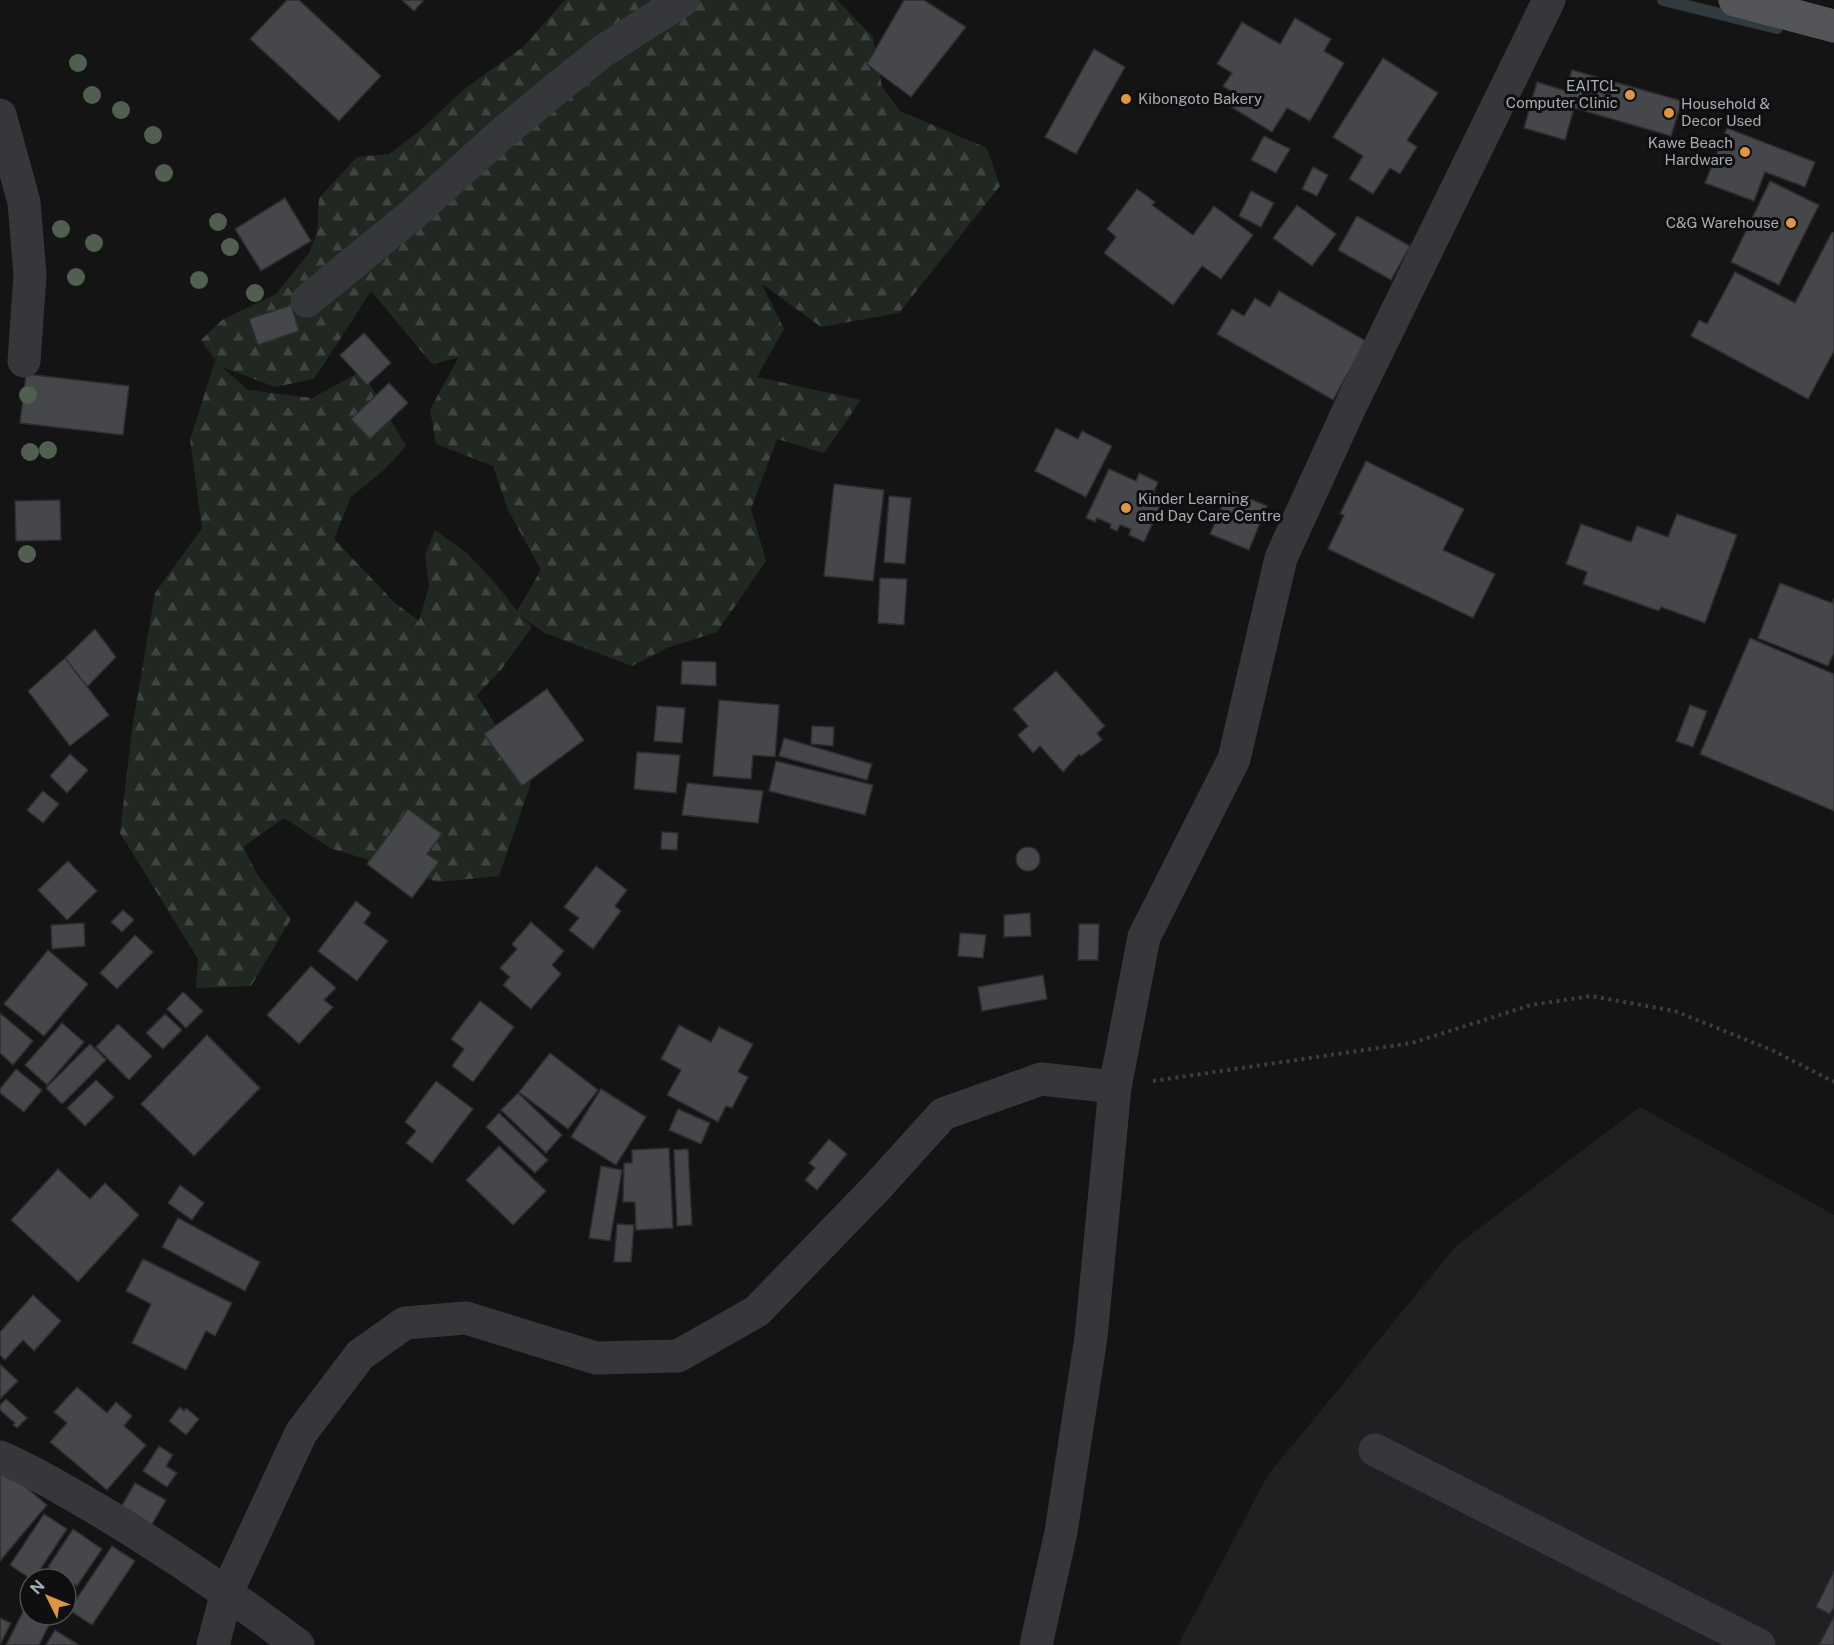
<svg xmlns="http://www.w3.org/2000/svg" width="1834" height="1645" font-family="'Public Sans',sans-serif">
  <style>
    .built { fill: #202022 }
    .forest { fill: url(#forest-firs); fill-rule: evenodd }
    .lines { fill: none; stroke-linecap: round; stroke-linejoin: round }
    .stream { stroke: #313a3e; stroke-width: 12 }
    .building { fill: #46474a; stroke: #2e2e31; stroke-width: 1.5 }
    .path { stroke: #3b3e41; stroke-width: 4; stroke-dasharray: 3 4.5; stroke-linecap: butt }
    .minor { stroke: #35373a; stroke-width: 33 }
    .major { stroke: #525458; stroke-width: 33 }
    .tree { fill: #505f50 }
    .poi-dot { fill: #dd9644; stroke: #0f0f10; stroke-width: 2 }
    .labels { text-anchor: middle; stroke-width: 6; stroke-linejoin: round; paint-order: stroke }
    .poi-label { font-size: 15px; fill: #a7adb4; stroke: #0f0f10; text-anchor: end }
  </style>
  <defs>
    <pattern id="forest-firs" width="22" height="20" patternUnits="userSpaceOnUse" patternTransform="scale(1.5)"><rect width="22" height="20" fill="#202821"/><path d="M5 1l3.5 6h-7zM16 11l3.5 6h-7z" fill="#3e443f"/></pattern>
  </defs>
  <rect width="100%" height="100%" fill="#141415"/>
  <path class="built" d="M1640 1107 1834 1215V1645H1178L1268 1475 1456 1246Z"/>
  <path class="forest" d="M565 0H837L873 37 882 87 900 111 987 148 1000 186 899 313 821 327 762 284 784 329 757 377 861 400 824 453 777 439 751 509 766 561 717 632 667 648 632 666 545 633 521 616 532 627 501 670 477 695 531 783 499 876 438 882 330 848 284 818 243 847 257 874 291 919 251 986 196 988 198 959 120 833 132 729 155 593 202 528 190 440 215 361 217 362 201 340 222 320 276 294 309 253 317 233 319 198 357 157 389 154 421 130 464 89 523 47ZM371 291 432 364 458 358 430 410 436 444 493 466 508 510 541 570 517 611 496 584 467 553 435 530 425 555 429 586 419 621 395 603 334 539 351 497 384 470 406 446 362 371 312 398 248 390 222 367 275 387 314 379Z"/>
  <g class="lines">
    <path class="stream" d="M1663 0 1777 28"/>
  </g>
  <g class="building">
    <path d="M287 0H299L381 76 339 121 250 39Z"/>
    <path d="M402 0H424L414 11Z"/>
    <path d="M904 0H924L966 27 911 97 867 64Z"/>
    <path d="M1295 18 1331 39 1324 51 1344 63 1310 121 1287 108 1272 132 1228 105 1235 94 1223 86 1232 73 1217 64 1242 22 1280 44Z"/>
    <path d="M1094 49 1125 67 1076 154 1045 137Z"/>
    <path d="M1383 58 1438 93 1407 140 1417 147 1400 174 1390 168 1373 194 1349 179 1363 156 1333 137Z"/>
    <path d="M1572 70 1682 101 1671 136 1574 108 1565 140 1524 128 1537 82 1566 91Z"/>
    <path d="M1727 128 1815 162 1805 187 1765 172 1754 201 1705 183Z"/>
    <path d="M1264 136 1290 149 1276 173 1251 160Z"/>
    <path d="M1313 167 1328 175 1317 196 1302 189Z"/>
    <path d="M1770 181 1819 205 1779 285 1731 262Z"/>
    <path d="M1137 189 1155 202 1152 205 1193 235 1214 206 1253 235 1221 279 1202 266 1173 305 1104 253 1116 237 1107 229Z"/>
    <path d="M1251 191 1274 203 1261 227 1239 216Z"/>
    <path d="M285 198 311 241 261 271 235 229Z"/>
    <path d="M1297 205 1336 234 1312 266 1273 238Z"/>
    <path d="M1357 216 1410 246 1391 280 1338 250Z"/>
    <path d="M1832 232 1834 233V351L1808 399 1691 336 1699 320 1707 324 1735 272 1795 303Z"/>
    <path d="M1279 291 1366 341 1333 400 1217 334 1232 309 1244 316 1255 298 1270 307Z"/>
    <path d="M291 305 299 331 258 345 249 319Z"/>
    <path d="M364 333 391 363 367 385 340 355Z"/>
    <path d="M26 374 129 386 123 435 20 423Z"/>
    <path d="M389 383 408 403 370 439 351 419Z"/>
    <path d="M1056 428 1078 439 1082 431 1112 446 1086 497 1035 471Z"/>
    <path d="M1366 461 1464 509 1443 550 1495 574 1473 618 1328 549 1344 515 1340 514Z"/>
    <path d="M1109 469 1136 481 1139 473 1158 482 1154 492 1165 497 1144 542 1129 535 1131 529 1120 525 1117 531 1110 528 1111 524 1097 518 1095 522 1086 518Z"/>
    <path d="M834 484 884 490 873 581 824 576Z"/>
    <path d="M1229 490 1267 506 1249 550 1210 534Z"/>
    <path d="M889 496 911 498 905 564 884 562Z"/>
    <path d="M60 500 61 540 16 541 15 501Z"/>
    <path d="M1677 514 1737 535 1705 623 1661 607 1659 611 1583 584 1587 572 1566 564 1581 524 1631 542 1637 526 1668 537Z"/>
    <path d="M880 578 907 579 904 625 878 623Z"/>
    <path d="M1780 583 1832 603 1834 598V653L1828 666 1758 638Z"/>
    <path d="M95 629 116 657 86 688 65 658Z"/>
    <path d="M1750 638 1834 674V811L1700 754Z"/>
    <path d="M65 658 109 715 70 746 28 691Z"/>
    <path d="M682 661 716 662V686L681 684Z"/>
    <path d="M1056 671 1105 726 1097 733 1102 740 1081 756 1079 754 1063 772 1040 746 1033 753 1018 735 1028 726 1013 709Z"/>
    <path d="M547 689 584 740 522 786 484 734Z"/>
    <path d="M719 700 779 705 775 757 753 755 751 779 713 776Z"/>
    <path d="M1690 705 1707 711 1693 747 1676 741Z"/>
    <path d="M657 706 685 708 682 743 654 741Z"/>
    <path d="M812 726 834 727 833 746 811 744Z"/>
    <path d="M784 738 872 764 867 780 779 756Z"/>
    <path d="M637 752 680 755 676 793 634 789Z"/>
    <path d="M70 754 88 770 67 793 50 776Z"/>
    <path d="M776 761 873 785 865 815 769 791Z"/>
    <path d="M687 783 763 791 758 823 682 815Z"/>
    <path d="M43 791 59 804 43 823 27 810Z"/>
    <path d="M408 809 442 834 427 854 439 862 412 898 367 864Z"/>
    <path d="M662 832 678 833 677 850 661 849Z"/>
    <circle cx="1028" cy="859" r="12"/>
    <path d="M68 861 97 891 67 920 38 890Z"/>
    <path d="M596 866 627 890 615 906 621 911 593 949 569 930 579 918 564 907Z"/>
    <path d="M356 901 371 913 364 923 388 941 357 981 318 951Z"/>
    <path d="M123 910 134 920 122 932 111 922Z"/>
    <path d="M1030 913 1031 936 1004 937V915Z"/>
    <path d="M531 922 564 951 552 965 561 974 531 1009 503 985 510 977 500 968 517 949 512 944Z"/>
    <path d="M84 923 85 946 52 949 51 925Z"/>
    <path d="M1079 924H1099L1098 960H1078Z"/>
    <path d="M960 933 986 935 983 958 958 956Z"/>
    <path d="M135 935 153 952 117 989 100 973Z"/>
    <path d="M48 950 88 984 44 1036 4 1004Z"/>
    <path d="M311 966 336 988 324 1000 333 1007 299 1044 267 1015Z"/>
    <path d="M1043 975 1047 999 982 1011 978 987Z"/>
    <path d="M183 992 203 1011 186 1028 167 1009Z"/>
    <path d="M480 1001 514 1027 473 1082 452 1066 464 1049 451 1039Z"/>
    <path d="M0 1013 33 1041 13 1065 0 1053Z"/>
    <path d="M165 1014 182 1030 163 1049 146 1033Z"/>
    <path d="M62 1023 84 1042 47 1085 25 1065Z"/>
    <path d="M118 1024 152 1056 129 1080 96 1047Z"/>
    <path d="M679 1025 711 1042 719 1027 753 1044 738 1072 748 1077 732 1108 726 1106 718 1122 667 1095 681 1070 661 1059Z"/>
    <path d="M207 1035 260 1088 194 1156 141 1104Z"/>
    <path d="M90 1044 106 1060 62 1104 46 1088Z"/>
    <path d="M550 1053 598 1090 568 1129 519 1092Z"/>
    <path d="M16 1069 42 1090 24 1112 0 1093V1089Z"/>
    <path d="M96 1080 114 1097 85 1126 67 1108Z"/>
    <path d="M436 1081 473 1109 432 1163 406 1143 416 1131 405 1122Z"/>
    <path d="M601 1089 646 1117 616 1165 571 1137Z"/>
    <path d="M518 1093 562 1135 546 1153 501 1110Z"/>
    <path d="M678 1109 710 1123 701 1144 669 1130Z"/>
    <path d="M499 1113 548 1160 535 1173 486 1127Z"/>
    <path d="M829 1139 847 1154 817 1190 805 1180 815 1168 809 1163Z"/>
    <path d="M499 1146 546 1191 513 1225 466 1180Z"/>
    <path d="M669 1148 673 1228 636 1230 635 1202H623L624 1163H632V1150Z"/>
    <path d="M688 1149 692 1225 677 1226 674 1150Z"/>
    <path d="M601 1166 622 1170 610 1241 589 1238Z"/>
    <path d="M58 1169 90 1199 105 1183 139 1215 78 1282 11 1220Z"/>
    <path d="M180 1185 204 1203 192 1220 168 1203Z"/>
    <path d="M178 1218 260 1262 245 1291 162 1247Z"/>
    <path d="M617 1224 634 1225 631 1262H614Z"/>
    <path d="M143 1259 232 1303 215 1336 206 1331 186 1370 132 1343 151 1304 126 1291Z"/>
    <path d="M33 1295 61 1321 34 1351 23 1340 5 1360 0 1355V1332Z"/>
    <path d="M0 1364 18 1381 0 1399Z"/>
    <path d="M77 1387 107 1413 116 1402 132 1416 124 1426 146 1445 107 1490 50 1442 67 1423 54 1412Z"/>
    <path d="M6 1399 27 1418 17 1428 13 1425 15 1423 0 1410V1405Z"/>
    <path d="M180 1407 184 1411 186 1408 199 1419 186 1435 169 1421Z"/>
    <path d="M159 1446 173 1455 166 1466 177 1473 167 1487 143 1471Z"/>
    <path d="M0 1465 47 1505 0 1561Z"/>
    <path d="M135 1483 166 1500 147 1533 116 1516Z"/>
    <path d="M44 1514 67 1529 34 1579H31L10 1565Z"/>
    <path d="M73 1529 102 1549 77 1586 48 1567Z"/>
    <path d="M112 1546 135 1561 92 1625 69 1610Z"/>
    <path d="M44 1571 60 1579H40Z"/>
    <path d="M1834 1571V1607L1830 1614 1816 1607Z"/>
    <path d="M30 1598V1615H54L39 1645H6Z"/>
    <path d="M1834 1616V1645H1819Z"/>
    <path d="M0 1618 11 1623 0 1645Z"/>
    <path d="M55 1630 79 1645H46Z"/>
  </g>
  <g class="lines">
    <path class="path" d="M1153 1081 1412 1043 1531 1005 1591 996 1675 1011 1774 1051 1834 1082"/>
    <g class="minor">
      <path d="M0 115 24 202 30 275 24 361"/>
      <path d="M307 301 413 214 497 138 557 88 603 51 683 0"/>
      <path d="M1375 1450 1759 1645"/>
      <path d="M0 1457C34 1471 65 1491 97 1509 167 1551 233 1596 298 1645"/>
      <path d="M213 1645 227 1592 301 1433 360 1355 405 1323 466 1318 596 1358 678 1356 757 1311 878 1186 943 1114 1041 1079 1115 1087"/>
      <path d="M1036 1645 1061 1532 1091 1337 1115 1087 1144 937 1234 759 1281 558 1350 407 1549 0"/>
    </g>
    <path class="major" d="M1735 0 1834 26"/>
  </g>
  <g class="tree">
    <circle cx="78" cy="63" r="9"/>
    <circle cx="92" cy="95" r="9"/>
    <circle cx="121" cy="110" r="9"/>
    <circle cx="153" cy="135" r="9"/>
    <circle cx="164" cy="173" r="9"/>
    <circle cx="218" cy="222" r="9"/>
    <circle cx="61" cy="229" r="9"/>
    <circle cx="94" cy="243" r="9"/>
    <circle cx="230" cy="247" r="9"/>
    <circle cx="76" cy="277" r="9"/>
    <circle cx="199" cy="280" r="9"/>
    <circle cx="255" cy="293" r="9"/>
    <circle cx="28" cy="395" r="9"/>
    <circle cx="48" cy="450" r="9"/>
    <circle cx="30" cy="452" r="9"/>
    <circle cx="27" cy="554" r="9"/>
  </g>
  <g class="poi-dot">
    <circle cx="1630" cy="95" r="6"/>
    <circle cx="1126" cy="99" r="6"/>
    <circle cx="1669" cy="113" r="6"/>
    <circle cx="1745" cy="152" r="6"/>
    <circle cx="1791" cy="223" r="6"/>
    <circle cx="1126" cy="508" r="6"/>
  </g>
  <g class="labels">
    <g class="poi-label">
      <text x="1618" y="91">EAITCL<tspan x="1618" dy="17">Computer Clinic</tspan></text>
      <text x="1138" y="104" text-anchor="start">Kibongoto Bakery</text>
      <text x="1681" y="109" text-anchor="start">Household &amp;<tspan x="1681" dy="17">Decor Used</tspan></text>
      <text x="1733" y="148">Kawe Beach<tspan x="1733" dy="17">Hardware</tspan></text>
      <text x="1779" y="228">C&amp;G Warehouse</text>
      <text x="1138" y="504" text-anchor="start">Kinder Learning<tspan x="1138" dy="17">and Day Care Centre</tspan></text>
    </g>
  </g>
  <g transform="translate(48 1597) rotate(313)"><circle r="28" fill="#0f0f10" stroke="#4c4e52" stroke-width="1.5"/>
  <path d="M0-4.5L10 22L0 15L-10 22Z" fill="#dd9644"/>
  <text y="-9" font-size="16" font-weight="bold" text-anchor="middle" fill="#a7adb4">N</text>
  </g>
</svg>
